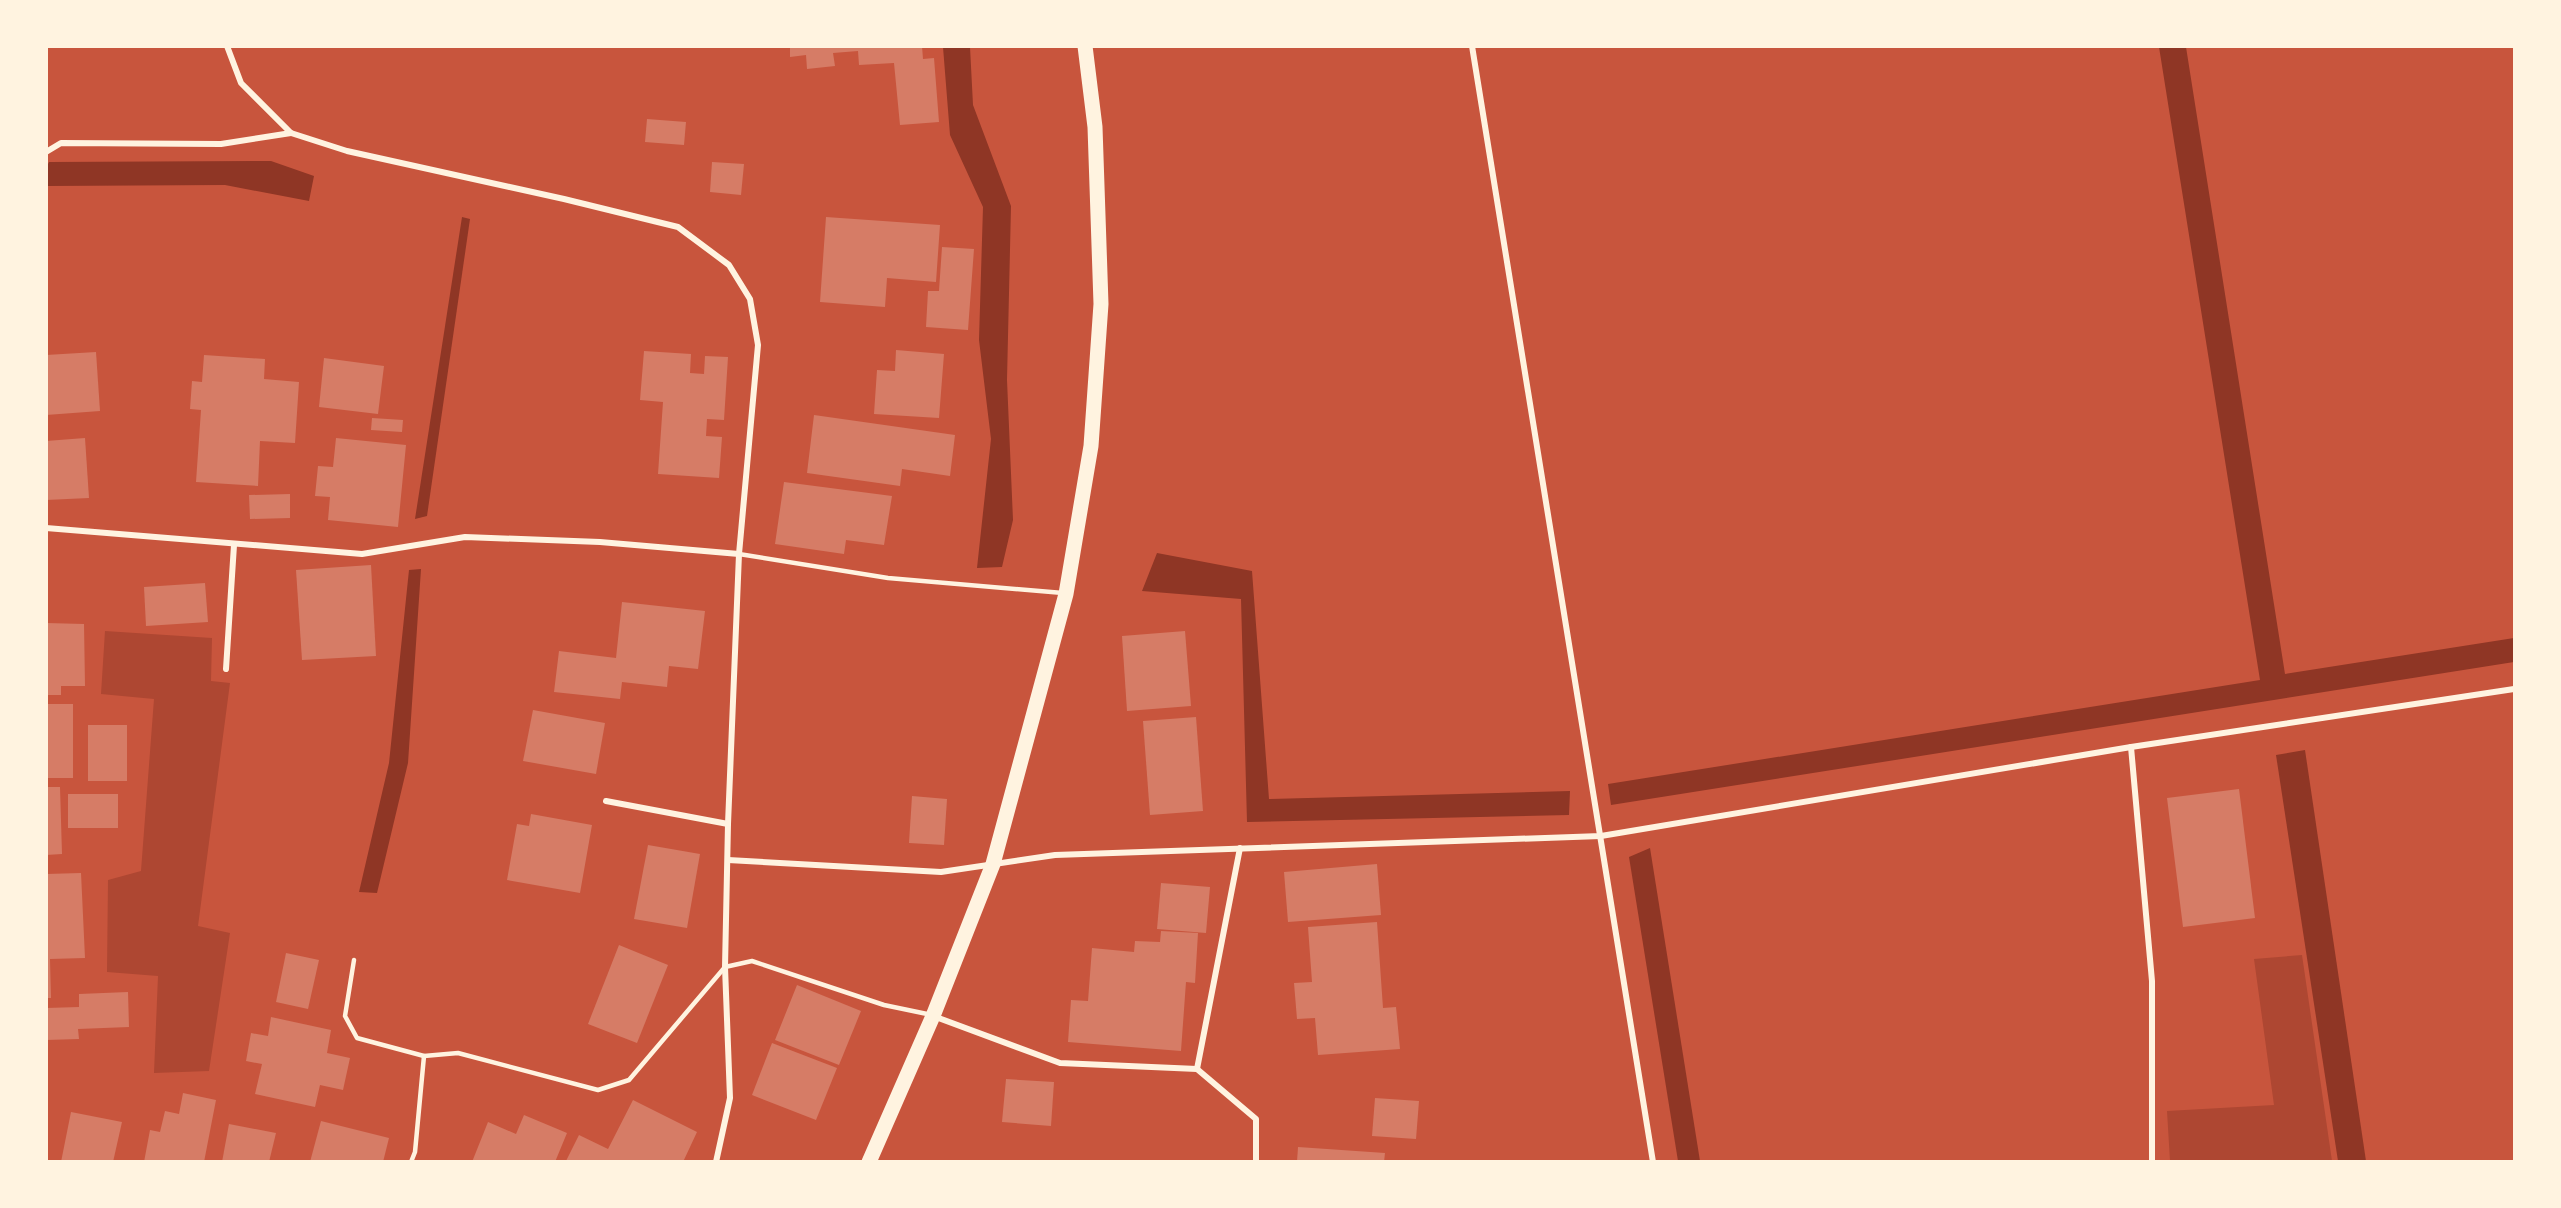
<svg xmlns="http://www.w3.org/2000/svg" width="2561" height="1208" font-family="'Archivo Narrow',sans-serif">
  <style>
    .green { fill: #ae4732 }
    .water { fill: #8f3625 }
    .building { fill: #d67c66 }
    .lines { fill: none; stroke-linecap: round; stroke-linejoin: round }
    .service { stroke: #fff3e0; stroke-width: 4.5 }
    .minor { stroke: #fff3e0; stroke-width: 6 }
    .primary { stroke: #fff3e0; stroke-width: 15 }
  </style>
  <rect width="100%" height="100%" fill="#c8553d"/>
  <g class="green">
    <path d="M105 631 212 638 211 681 230 683 198 926 230 933 209 1071 154 1073 158 976 107 972 108 880 141 871 154 699 101 694Z"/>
    <path d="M2302 955 2332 1161H2170L2167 1111 2274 1105 2254 959Z"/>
  </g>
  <g class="water">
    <path d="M943 47H970L973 105 1011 206 1007 380 1013 520 1002 567 977 568 991 439 979 340 983 207 950 135Z"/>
    <path d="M2159 47H2186L2285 674 2514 638V662L1611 805 1608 784 2260 680Z"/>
    <path d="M271 161 314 176 309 201 225 185 47 186V166L49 162Z"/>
    <path d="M462 217 470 219 427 516 415 519Z"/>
    <path d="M1157 553 1252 571 1269 799 1570 791 1569 815 1247 822 1241 599 1142 591Z"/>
    <path d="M421 569 408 763 377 893 359 892 389 763 409 570Z"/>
    <path d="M2305 750 2366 1161H2338L2276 755Z"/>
    <path d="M1650 848 1700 1161H1678L1629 857Z"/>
  </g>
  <g class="building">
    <path d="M790 46H922L923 59 934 58 939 122 900 125 894 63 859 65 858 51 833 53 835 66 807 69 806 55 790 57Z"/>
    <path d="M647 119 686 122 684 145 645 142Z"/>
    <path d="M712 162 744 164 741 195 710 192Z"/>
    <path d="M826 217 940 225 936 282 887 278 885 307 820 302Z"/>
    <path d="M942 247 974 249 968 330 926 327 928 291H939Z"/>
    <path d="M896 350 944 354 939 418 874 414 877 370 895 371Z"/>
    <path d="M644 351 691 354 690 373 704 374 705 356 728 357 724 420 707 419 706 436 722 437 719 478 658 474 663 402 640 400Z"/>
    <path d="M96 352 100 411 46 415V355Z"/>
    <path d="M204 355 265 359 264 379 299 382 295 443 260 441 258 486 196 482 201 410 190 409 192 381 202 382Z"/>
    <path d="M324 358 384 366 378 414 319 407Z"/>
    <path d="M814 415 955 435 950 476 902 469 900 486 807 473Z"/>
    <path d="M372 418 403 420 402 432 371 430Z"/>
    <path d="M85 438 89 498 46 500V441Z"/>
    <path d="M336 438 406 445 398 527 328 520 330 497 315 496 318 466 333 467Z"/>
    <path d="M784 482 892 496 884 545 846 540 844 554 775 544Z"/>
    <path d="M290 494V518L250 519 249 495Z"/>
    <path d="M371 565 376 656 302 660 296 570Z"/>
    <path d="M205 583 208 622 146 626 144 587Z"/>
    <path d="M622 602 705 611 698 669 669 666 667 687 622 682 620 699 554 692 559 651 616 658Z"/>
    <path d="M46 623 84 624 85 686H61V695H46Z"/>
    <path d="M1185 631 1191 706 1127 711 1122 636Z"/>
    <rect x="46" y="704" width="27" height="74"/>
    <path d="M533 710 605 723 596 774 523 761Z"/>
    <path d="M1196 717 1203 811 1150 815 1143 721Z"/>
    <rect x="88" y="725" width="39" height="56"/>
    <path d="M46 787H60L62 854 46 855Z"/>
    <path d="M2239 789 2255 918 2183 927 2167 798Z"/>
    <rect x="68" y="794" width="50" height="34"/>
    <path d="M912 796 947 799 944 845 909 843Z"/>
    <path d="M531 814 592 825 580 893 507 880 517 824 529 826Z"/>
    <path d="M648 845 700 854 687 928 634 919Z"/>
    <path d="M1377 864 1381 915 1288 922 1284 872Z"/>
    <path d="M81 873 85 958 50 959 51 998H46V874Z"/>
    <path d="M1161 883 1210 887 1206 933 1157 929Z"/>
    <path d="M1377 922 1383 1008 1396 1007 1400 1049 1318 1055 1315 1018 1297 1019 1294 983 1312 982 1308 927Z"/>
    <path d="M1161 931 1198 933 1195 983 1186 982 1181 1051 1068 1042 1071 1000 1088 1001 1092 948 1134 952 1135 941 1160 942Z"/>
    <path d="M619 945 668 965 637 1043 588 1024Z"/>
    <path d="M286 953 319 960 308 1009 276 1002Z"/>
    <path d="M797 985 861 1011 839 1065 775 1040Z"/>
    <path d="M128 992 129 1027 78 1029 79 1039 46 1040V1008L79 1007V994Z"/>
    <path d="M271 1017 331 1030 327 1053 350 1058 343 1090 320 1085 315 1107 255 1094 262 1064 246 1061 251 1033 268 1036Z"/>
    <path d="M772 1043 837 1068 816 1120 752 1095Z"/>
    <path d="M1006 1079 1054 1082 1051 1126 1002 1122Z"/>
    <path d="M183 1093 216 1100 204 1162H144L150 1130 160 1132 165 1111 179 1114Z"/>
    <path d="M1375 1098 1419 1101 1416 1139 1372 1136Z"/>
    <path d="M633 1100 697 1132 683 1162 566 1161 579 1135 608 1149Z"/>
    <path d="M71 1112 122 1122 113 1162H61Z"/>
    <path d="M524 1115 567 1133 555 1162H472L488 1122 516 1134Z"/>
    <path d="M321 1121 389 1138 383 1162H310Z"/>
    <path d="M229 1124 276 1133 269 1162H222Z"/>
    <path d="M1298 1147 1385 1153 1384 1162H1297Z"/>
  </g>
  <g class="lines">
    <g class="service">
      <path d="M739 554 888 578 1063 593"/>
      <path d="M354 960 345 1016 357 1038 424 1056 458 1053 598 1090 629 1080 725 967 752 961 884 1005 932 1015"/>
      <path d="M411 1162 415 1152 424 1056"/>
    </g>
    <g class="minor">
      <path d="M227 46 241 83 291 133 347 151 564 199 678 227 729 265 750 299 758 345 739 554 728 824 725 967 730 1098 716 1162"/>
      <path d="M1472 46 1653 1162"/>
      <path d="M46 152 61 143 221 144 291 133"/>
      <path d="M46 528 362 554 465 537 600 542 739 554"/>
      <path d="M226 669 234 545"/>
      <path d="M2131 747 2152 981V1162"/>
      <path d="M606 801 728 824"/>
      <path d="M728 860 941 872 1055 855 1601 836 2131 747 2514 689"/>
      <path d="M933 1016 1060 1063 1197 1069 1256 1119V1162"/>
      <path d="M1197 1069 1240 848"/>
    </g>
    <path class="primary" d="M869 1162 933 1016 993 864 1066 594 1091 446 1101 304 1095 127 1085 46"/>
  </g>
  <rect width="2561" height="1208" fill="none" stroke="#fff3e0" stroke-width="96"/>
</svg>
